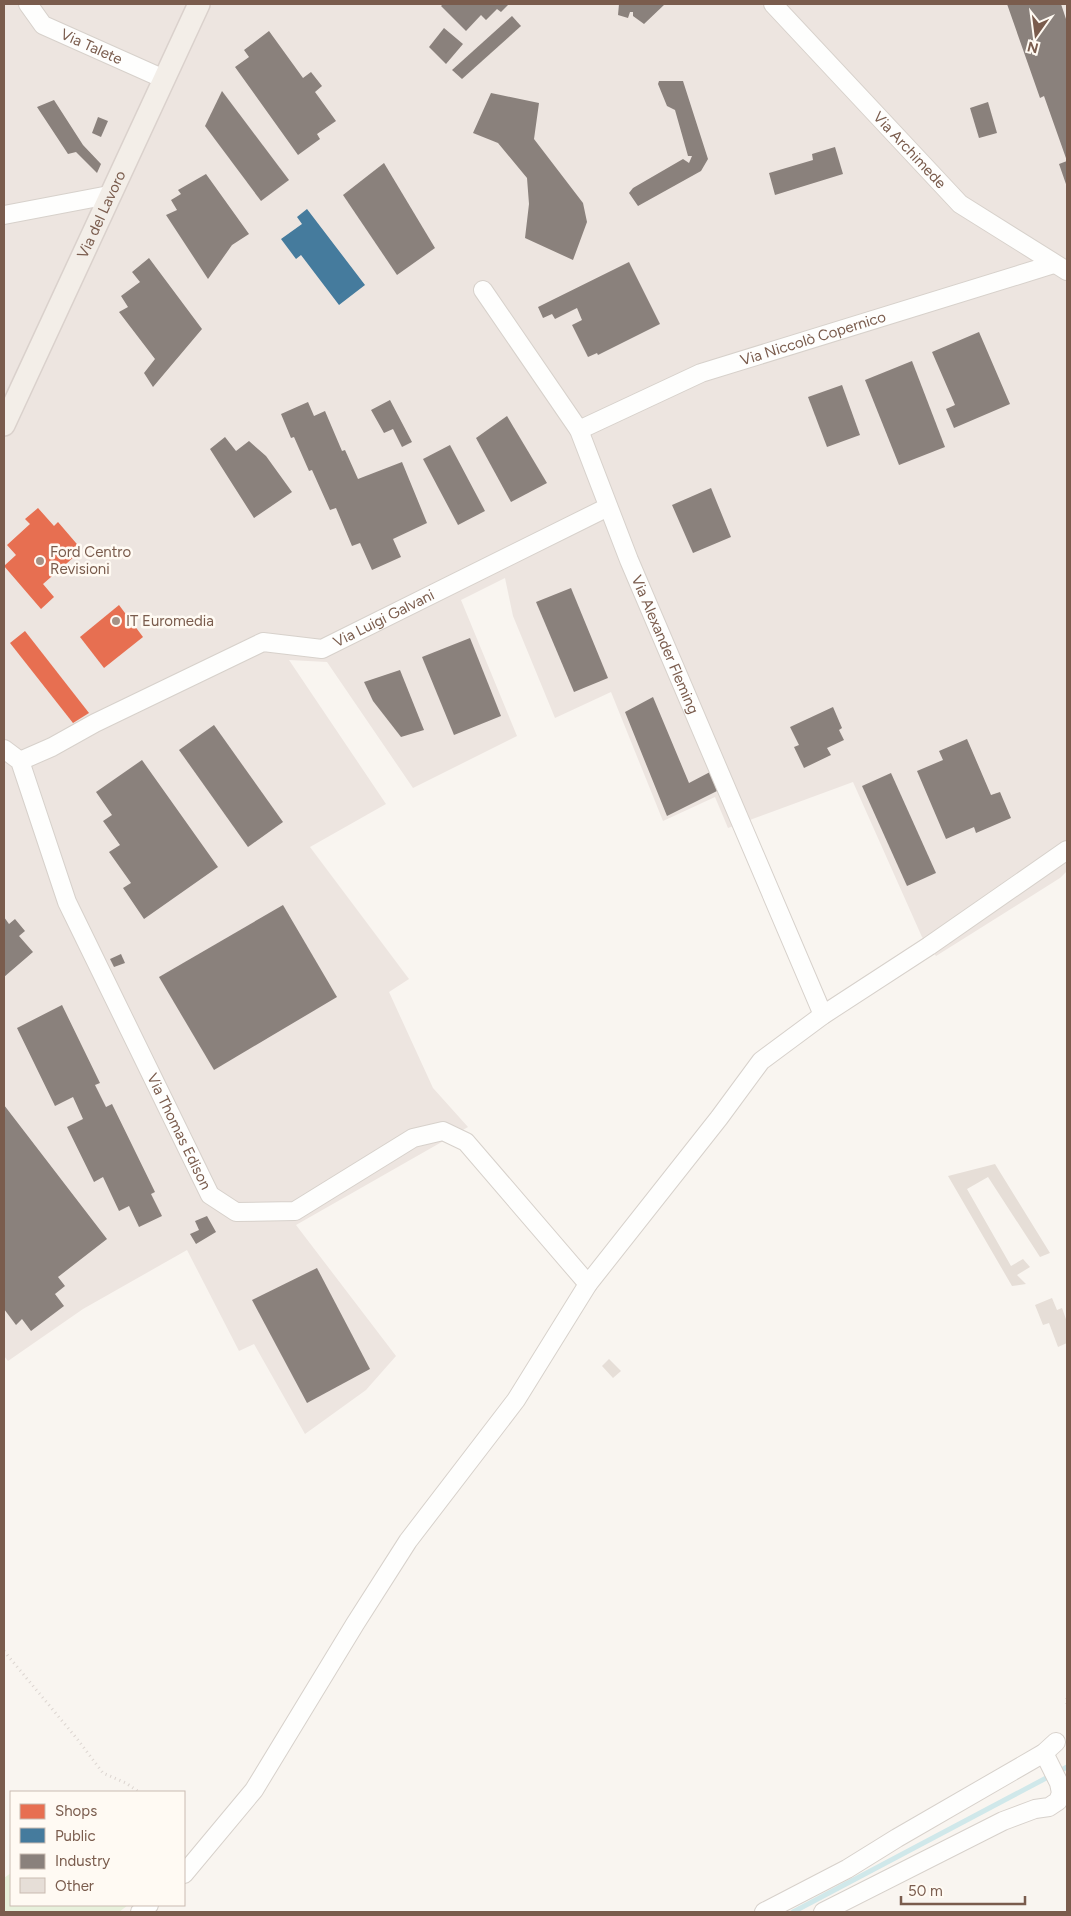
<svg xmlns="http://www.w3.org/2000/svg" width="1071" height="1916" font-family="Figtree,sans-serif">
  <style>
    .industrial { fill: #ede5e0 }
    .green { fill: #e7f0db }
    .shops { fill: #e76f51 }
    .public { fill: #457b9d }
    .industry { fill: #8a817c }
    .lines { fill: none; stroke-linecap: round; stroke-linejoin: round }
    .stream { stroke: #d0e8ea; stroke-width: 5 }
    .building { fill: #e6ded7 }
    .minor-casing { stroke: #d7d1cb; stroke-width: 20 }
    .major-casing { stroke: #dad1cc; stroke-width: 24 }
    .path { stroke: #dcd5d0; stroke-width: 3; stroke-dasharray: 1 4; stroke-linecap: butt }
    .minor { stroke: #fefefd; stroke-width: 18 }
    .major { stroke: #f3eee8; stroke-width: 21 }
    .poi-dot { fill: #a69286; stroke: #fffaf3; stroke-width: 2 }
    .labels { text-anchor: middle; stroke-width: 5; stroke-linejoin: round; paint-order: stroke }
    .street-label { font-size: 15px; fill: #7a5c4d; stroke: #fffaf3 }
    .poi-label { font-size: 15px; fill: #7a5c4d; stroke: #fffaf3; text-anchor: start }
  </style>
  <rect width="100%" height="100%" fill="#f9f5f0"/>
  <path class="industrial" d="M4 4H1067V871L1060 878 936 956 922 937 853 782 728 828 715 797 663 821 611 692 555 718 513 616 505 578 461 600 517 736 413 788 327 662 289 660 386 804 310 847 409 979 389 992 433 1088 468 1127 296 1225 396 1356 366 1390 305 1434 254 1344 239 1351 187 1250 83 1309 8 1361 4 1356Z"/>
  <path class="green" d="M11 1873V1905H128L119 1912H4V1878Z"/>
  <g class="shops">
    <path d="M38 508 54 526 58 522 82 550 43 584 54 597 41 609 4 566 16 555 7 545 30 524 25 519Z"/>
    <path d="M119 605 143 637 104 668 80 637Z"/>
    <path d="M25 631 89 713 73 723 10 643Z"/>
  </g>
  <path class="public" d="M307 209 365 285 339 305 301 255 296 259 281 239 302 224 297 217Z"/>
  <g class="industry">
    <path d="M443 4H509L501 12 497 9 486 20 481 15 466 31 441 6Z"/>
    <path d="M619 4H665L644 24 633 16V12H630L628 18 618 15Z"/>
    <path d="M1007 4H1061L1067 22V187L1059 164 1067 161 1044 96 1040 98Z"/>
    <path d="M512 16 521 26 462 79 452 70Z"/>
    <path d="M444 28 463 44 446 64 429 47Z"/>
    <path d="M269 31 303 78 311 72 322 86 315 92 336 121 317 134 320 139 298 155 235 67 249 57 244 50Z"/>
    <path d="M659 81H683L708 159 701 171 638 206 629 193 633 188 683 159 689 163 692 156H688L675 110 667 106 658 84Z"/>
    <path d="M222 91 289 180 261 201 205 126Z"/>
    <path d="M491 93 539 103 534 139 583 203 587 222 573 260 525 238 529 204 527 178 498 143 473 133Z"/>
    <path d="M54 100 83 145 101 164 97 173 76 152 68 154 37 107Z"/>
    <path d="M988 102 997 133 979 138 970 108Z"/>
    <path d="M98 117 108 121 101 137 92 133Z"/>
    <path d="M835 147 843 174 775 195 769 173 813 160 812 154Z"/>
    <path d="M384 163 435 248 397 275 343 195Z"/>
    <path d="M206 174 249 234 232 245 208 279 166 215 177 210 171 200 181 194 178 190Z"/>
    <path d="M149 258 202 329 153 387 144 373 155 359 119 312 128 307 121 296 140 282 132 272Z"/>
    <path d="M629 262 660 324 598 355 597 353 588 357 572 325 582 320 577 308 555 319 552 314 543 318 538 307Z"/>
    <path d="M979 332 1010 404 954 428 946 409 955 405 932 352Z"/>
    <path d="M912 361 945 447 899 465 865 380Z"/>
    <path d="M842 385 860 435 827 447 808 397Z"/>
    <path d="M390 400 412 442 402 447 393 429 384 433 371 410Z"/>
    <path d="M308 402 314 416 325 411 342 451 345 450 358 479 402 462 427 523 393 539 401 557 372 570 360 543 352 546 336 508 330 510 312 470 309 471 294 437 291 438 281 414Z"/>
    <path d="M507 416 547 483 511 502 476 438Z"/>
    <path d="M225 437 236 451 249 441 266 456 292 492 254 518 210 449Z"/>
    <path d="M450 445 485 511 458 525 423 459Z"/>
    <path d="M711 488 731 537 693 553 672 505Z"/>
    <path d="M571 588 608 678 574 692 536 602Z"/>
    <path d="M470 638 501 716 454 735 422 657Z"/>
    <path d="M400 670 424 730 401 737 373 701 364 682Z"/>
    <path d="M653 697 689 783 710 772 717 791 667 816 625 712Z"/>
    <path d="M833 707 842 728 839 730 844 740 827 748 831 755 804 768 794 747 799 745 790 727Z"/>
    <path d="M214 725 283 822 248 847 179 750Z"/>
    <path d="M967 739 991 795 1000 792 1011 818 976 833 974 827 946 839 917 771 943 760 939 751Z"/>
    <path d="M142 760 218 867 144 919 123 888 131 883 109 852 120 845 103 821 112 815 96 792Z"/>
    <path d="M891 773 936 873 907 886 862 786Z"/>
    <path d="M283 905 337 997 214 1070 159 977Z"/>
    <path d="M4 917 9 924 15 919 25 931 19 936 33 952 4 977Z"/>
    <path d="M121 954 125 963 114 967 110 959Z"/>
    <path d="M62 1005 100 1083 95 1085 106 1107 112 1104 155 1192 151 1194 162 1216 139 1227 129 1206 119 1211 103 1177 94 1182 67 1127 83 1119 73 1097 55 1106 17 1028Z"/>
    <path d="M4 1105 107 1239 58 1277 65 1286 55 1294 64 1306 31 1331 22 1319 16 1325 4 1309Z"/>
    <path d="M207 1216 216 1232 196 1244 190 1234 199 1230 195 1221Z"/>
    <path d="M317 1268 370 1369 307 1403 252 1300Z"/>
  </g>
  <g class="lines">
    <path class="stream" d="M793 1912 1067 1767"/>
  </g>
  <g class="building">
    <path d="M995 1164 1050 1253 1040 1257 988 1177 967 1189 1011 1266 1023 1259 1030 1267 1017 1275 1026 1284 1012 1286 948 1176Z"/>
    <path d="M1052 1298 1057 1310 1062 1308 1067 1322V1343L1058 1347 1049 1323 1043 1325 1035 1305Z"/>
    <path d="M609 1359 621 1371 613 1378 602 1366Z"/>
  </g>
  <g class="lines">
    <g class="minor-casing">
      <g id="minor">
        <path id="s1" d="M28 4 43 25 164 79"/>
        <path id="s2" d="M773 4 960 204 1067 271"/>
        <path d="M4 215 109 195"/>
        <path id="s3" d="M483 290 579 430 629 560 823 1015"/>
        <path id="s4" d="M579 430 701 373 1054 264"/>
        <path id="s5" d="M4 749 20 761 67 902 210 1195 236 1212 295 1211 413 1138 443 1131 466 1142 588 1284"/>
        <path id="s6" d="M20 761 52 747 95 723 263 642 322 649 608 507"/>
        <path d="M184 1874 254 1790 355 1624 408 1541 516 1400 588 1284 719 1118 761 1061 823 1015 929 946 1067 850"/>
        <path d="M140 1912 149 1905"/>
        <path d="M764 1912 847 1869 897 1838 1044 1753 1056 1742"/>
        <path d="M823 1912 1003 1821 1035 1809 1049 1807 1058 1801 1061 1793 1059 1783 1044 1753"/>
      </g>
    </g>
    <g class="major-casing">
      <g id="major">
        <path id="s7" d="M4 425 199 4"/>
      </g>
    </g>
    <g class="path">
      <path d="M4 1651 78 1740 103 1773 126 1783 139 1792"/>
      <path d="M1067 1698V1706"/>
    </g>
    <use href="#minor" class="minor"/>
    <use href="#major" class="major"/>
  </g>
  <g class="poi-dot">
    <circle cx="40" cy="561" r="5"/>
    <circle cx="116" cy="621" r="5"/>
  </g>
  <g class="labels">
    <g class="street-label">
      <text dy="5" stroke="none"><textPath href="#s1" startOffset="79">Via Talete</textPath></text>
      <text dy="5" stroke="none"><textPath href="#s2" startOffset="200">Via Archimede</textPath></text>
      <text dy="5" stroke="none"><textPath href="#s7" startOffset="232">Via del Lavoro</textPath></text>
      <text dy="5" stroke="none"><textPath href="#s4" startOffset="252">Via Niccolò Copernico</textPath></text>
      <text dy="5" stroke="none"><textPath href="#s6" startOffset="399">Via Luigi Galvani</textPath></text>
      <text dy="5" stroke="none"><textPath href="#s3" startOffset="401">Via Alexander Fleming</textPath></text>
      <text dy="5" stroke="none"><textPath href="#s5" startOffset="424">Via Thomas Edison</textPath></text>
    </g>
    <g class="poi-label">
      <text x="50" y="557">Ford Centro<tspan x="50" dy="17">Revisioni</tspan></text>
      <text x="126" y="626">IT Euromedia</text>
    </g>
  </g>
  <rect width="1071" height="1916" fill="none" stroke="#7a5c4d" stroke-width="10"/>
  <rect x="10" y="1791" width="175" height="115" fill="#fffaf3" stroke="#cabbb1"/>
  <rect x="20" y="1804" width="25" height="15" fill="#e76f51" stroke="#cabbb1"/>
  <text x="55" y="1816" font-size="15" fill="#7a5c4d">Shops</text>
  <rect x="20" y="1828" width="25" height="15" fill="#457b9d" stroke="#cabbb1"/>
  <text x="55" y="1841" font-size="15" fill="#7a5c4d">Public</text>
  <rect x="20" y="1854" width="25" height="15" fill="#8a817c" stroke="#cabbb1"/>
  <text x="55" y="1866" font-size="15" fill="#7a5c4d">Industry</text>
  <rect x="20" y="1878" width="25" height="15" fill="#e6ded7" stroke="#cabbb1"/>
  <text x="55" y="1891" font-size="15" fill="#7a5c4d">Other</text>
  <g transform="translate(1036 35) rotate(194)" stroke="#fffaf3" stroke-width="4" paint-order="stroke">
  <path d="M0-4L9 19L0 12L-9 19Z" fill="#7a5c4d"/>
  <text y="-8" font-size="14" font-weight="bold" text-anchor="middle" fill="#7a5c4d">N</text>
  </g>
  <path d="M901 1896v8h124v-8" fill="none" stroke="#7a5c4d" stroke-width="2.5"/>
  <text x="908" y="1896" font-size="15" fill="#7a5c4d" stroke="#fffaf3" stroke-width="4" paint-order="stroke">50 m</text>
</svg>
